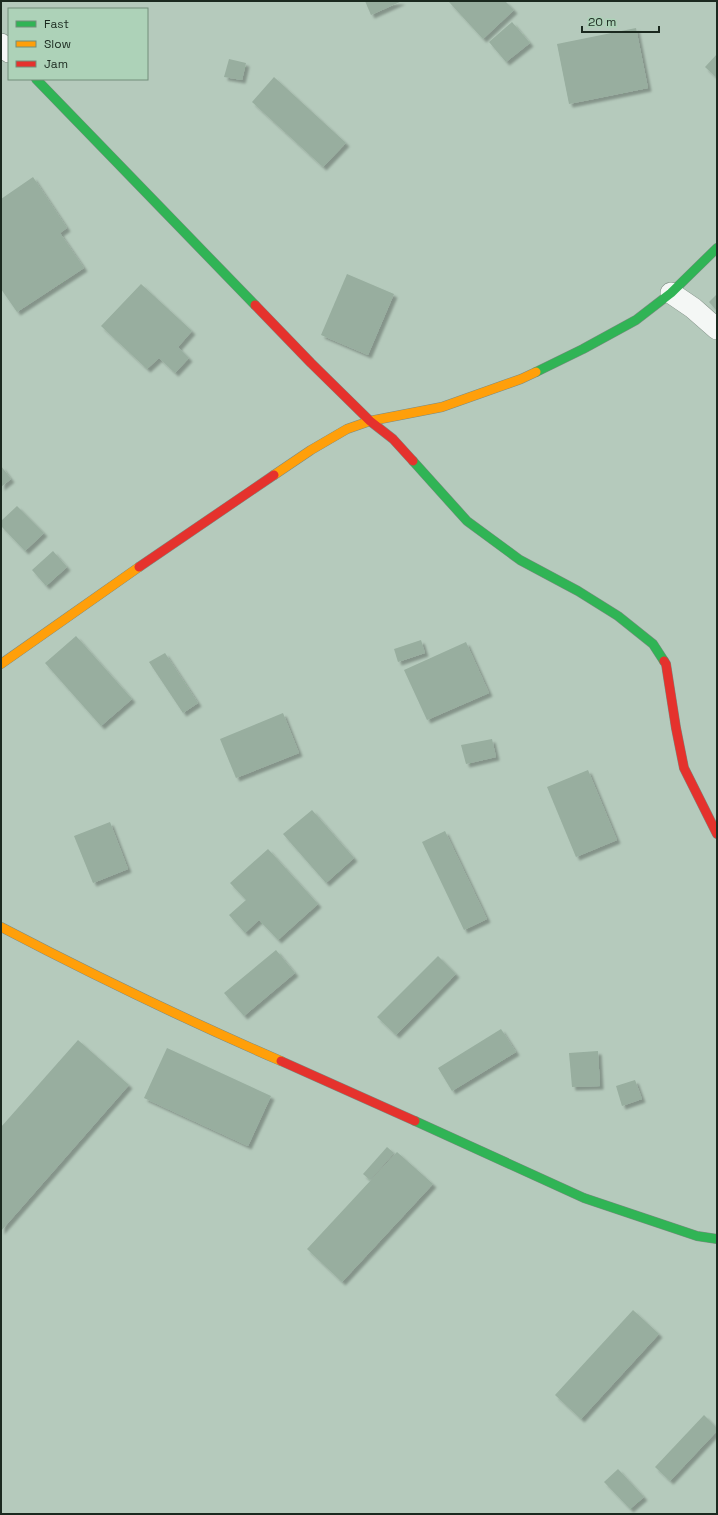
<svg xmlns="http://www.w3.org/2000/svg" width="718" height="1515" font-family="'Space Grotesk',sans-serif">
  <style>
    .building { fill: #98ae9f; filter: url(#shadow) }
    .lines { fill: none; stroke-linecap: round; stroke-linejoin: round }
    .street-casing { stroke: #7c8b81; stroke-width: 22 }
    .fast-casing { stroke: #7c8b81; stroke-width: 10 }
    .slow-casing { stroke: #7c8b81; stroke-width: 10 }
    .jam-casing { stroke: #7c8b81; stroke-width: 10 }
    .street { stroke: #f4f7f5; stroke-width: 21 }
    .fast { stroke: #30b455; stroke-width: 9 }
    .slow { stroke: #ff9f0a; stroke-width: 9 }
    .jam { stroke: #e5322d; stroke-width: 9 }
  </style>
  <defs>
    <filter id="shadow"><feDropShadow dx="3.5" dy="3.5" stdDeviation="1" flood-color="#0004"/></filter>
  </defs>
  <rect width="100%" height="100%" fill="#b5cabc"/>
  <g class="building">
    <path d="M365 1H402L371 15Z"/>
    <path d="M450 1H505L514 10 483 39 449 2Z"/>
    <path d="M512 22 530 43 506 62 489 42Z"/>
    <path d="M636 28 648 88 569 104 557 44Z"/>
    <path d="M717 54V78L705 67Z"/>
    <path d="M229 59 246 63 242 80 224 77Z"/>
    <path d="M274 77 346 143 323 167 252 102Z"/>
    <path d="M33 177 67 228 60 233 84 268 17 312 1 289V272L2 271 1 269V199Z"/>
    <path d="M347 274 394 294 368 355 321 335Z"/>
    <path d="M141 284 192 331 178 347 189 358 175 373 159 358 147 369 101 326Z"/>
    <path d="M717 294V311L709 302Z"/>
    <path d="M1 466 11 479 1 487Z"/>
    <path d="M17 506 44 533 25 551 1 526V521Z"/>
    <path d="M53 551 67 567 46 586 32 570Z"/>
    <path d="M76 636 132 699 101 726 45 663Z"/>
    <path d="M421 640 425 653 398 662 394 649Z"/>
    <path d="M466 642 489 693 427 720 404 670Z"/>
    <path d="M165 653 198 703 183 713 149 662Z"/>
    <path d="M283 713 299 753 236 778 220 739Z"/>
    <path d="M492 739 496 757 466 764 461 745Z"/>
    <path d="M588 770 617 840 576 857 547 787Z"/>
    <path d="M312 810 354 858 326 883 283 834Z"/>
    <path d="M110 822 128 869 93 883 74 836Z"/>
    <path d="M445 831 487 919 464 930 422 842Z"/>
    <path d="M268 849 318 904 278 940 259 920 245 933 229 915 246 900 230 883Z"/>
    <path d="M276 950 295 973 244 1016 224 993Z"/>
    <path d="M438 956 456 974 396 1035 377 1017Z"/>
    <path d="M501 1029 516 1052 452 1091 438 1068Z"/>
    <path d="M78 1040 129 1085 1 1231V1127Z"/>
    <path d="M167 1048 271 1096 248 1146 144 1098Z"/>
    <path d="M598 1051 600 1086 572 1087 569 1053Z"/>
    <path d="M635 1080 642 1099 622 1106 616 1086Z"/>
    <path d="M387 1147 394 1153 370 1180 363 1174Z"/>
    <path d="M397 1152 433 1184 342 1282 307 1249Z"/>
    <path d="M633 1310 659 1334 581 1419 555 1395Z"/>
    <path d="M704 1415 717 1428V1431L670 1481 655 1467Z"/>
    <path d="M618 1469 644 1497 630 1509 604 1482Z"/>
  </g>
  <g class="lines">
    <g class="street-casing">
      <g id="street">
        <path d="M1 44 9 52"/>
        <path d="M671 293 693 308 717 329"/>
      </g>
    </g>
    <g class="fast-casing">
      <g id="fast">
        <path d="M36 79 255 305"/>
        <path d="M536 372 583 349 636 320 671 293 717 248"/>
        <path d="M413 461 467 521 520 560 578 591 618 616 653 644 664 661"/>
        <path d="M415 1121 584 1198 697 1236 717 1239"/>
      </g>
    </g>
    <g class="slow-casing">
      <g id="slow">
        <path d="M274 475 311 450 347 429 370 421 442 407 521 379 536 372"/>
        <path d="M1 664 139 567"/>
        <path d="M1 927C93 975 186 1020 281 1061"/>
      </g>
    </g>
    <g class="jam-casing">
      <g id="jam">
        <path d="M255 305 311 363 370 421 393 439 413 461"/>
        <path d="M139 567 274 475"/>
        <path d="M664 661 666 664 676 728 684 768 717 834"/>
        <path d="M281 1061 415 1121"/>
      </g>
    </g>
    <use href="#street" class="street"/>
    <use href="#fast" class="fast"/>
    <use href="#slow" class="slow"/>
    <use href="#jam" class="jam"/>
  </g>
  <rect width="718" height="1515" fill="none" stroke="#1b291f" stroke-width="4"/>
  <rect x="8" y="8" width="140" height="72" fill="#add2b8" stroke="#738e7b"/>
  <rect x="16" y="21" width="20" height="6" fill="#30b455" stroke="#738e7b"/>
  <text x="44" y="28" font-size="12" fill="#1b291f">Fast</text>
  <rect x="16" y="41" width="20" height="6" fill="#ff9f0a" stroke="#738e7b"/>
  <text x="44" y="48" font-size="12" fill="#1b291f">Slow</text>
  <rect x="16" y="61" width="20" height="6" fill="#e5322d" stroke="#738e7b"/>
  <text x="44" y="68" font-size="12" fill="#1b291f">Jam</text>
  <path d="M582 26v6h77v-6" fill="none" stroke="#1b291f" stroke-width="2"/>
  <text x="588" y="26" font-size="12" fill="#1b291f" stroke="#add2b8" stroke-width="3" paint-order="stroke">20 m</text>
</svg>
